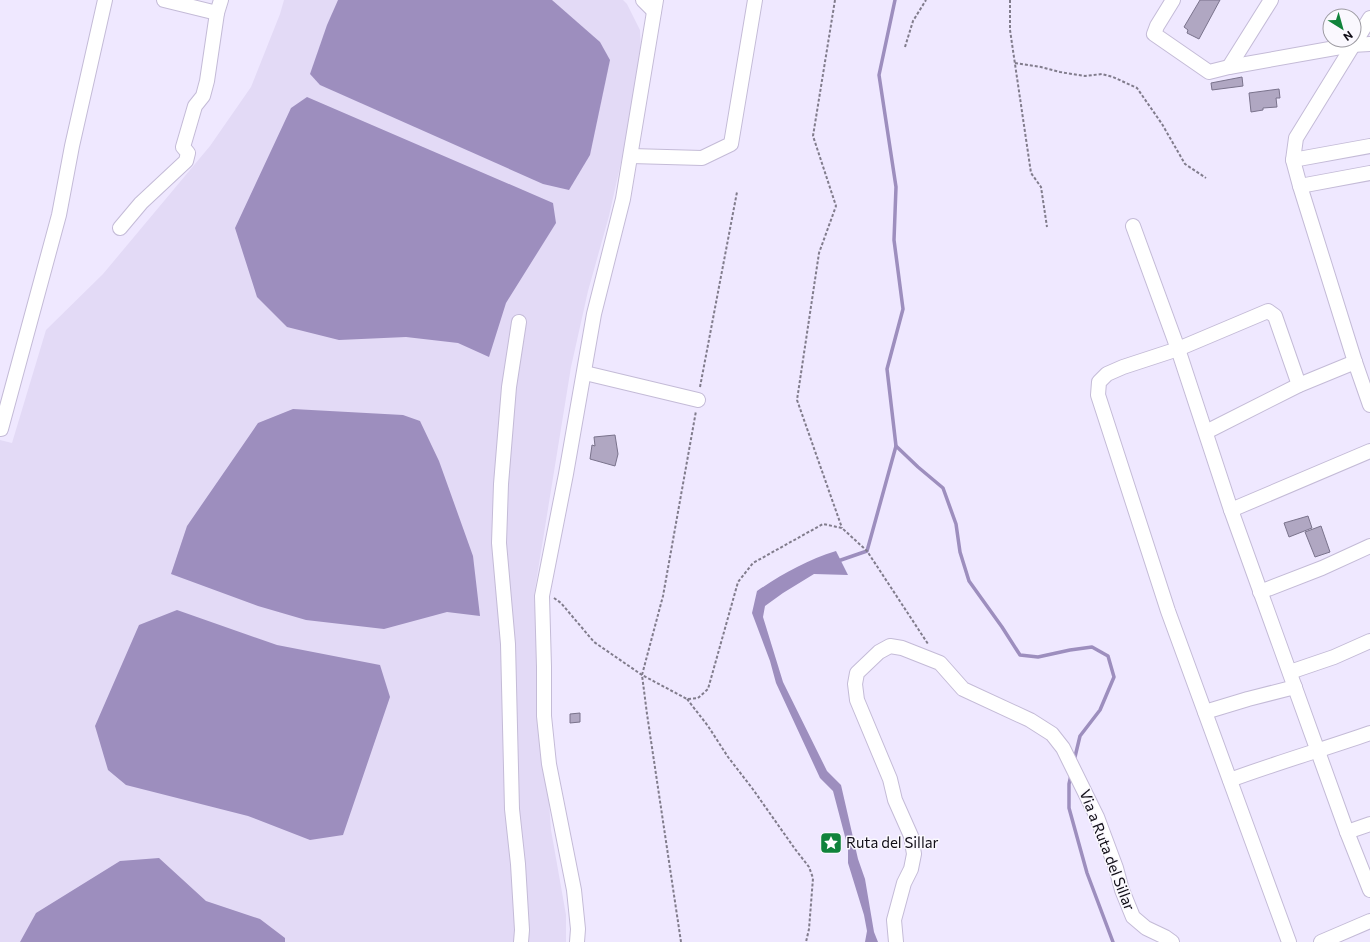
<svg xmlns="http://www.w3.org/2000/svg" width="1370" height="942" font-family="Commissioner,sans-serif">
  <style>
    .built { fill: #e3daf6 }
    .water { fill: #9d8ebe }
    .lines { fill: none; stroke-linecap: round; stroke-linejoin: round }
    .stream { stroke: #9d8ebe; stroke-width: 3.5 }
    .building { fill: #b0a7c2; stroke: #7a738c }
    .minor-casing { stroke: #c4bbd7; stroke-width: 16 }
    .path { stroke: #817c8c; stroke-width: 2; stroke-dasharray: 3 2; stroke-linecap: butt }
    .minor { stroke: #fff; stroke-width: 14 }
    .labels { text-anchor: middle; stroke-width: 3; stroke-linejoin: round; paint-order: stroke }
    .poi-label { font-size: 15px; fill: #100d16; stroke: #faf8fe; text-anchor: start }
    .street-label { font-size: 15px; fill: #100d16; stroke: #faf8fe }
  </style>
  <rect width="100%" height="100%" fill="#efe8ff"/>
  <path class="built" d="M284 0H623L627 4 640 30 641 51 630 122 609 216 588 291 571 367 534 595 551 830 566 915V942H0V440L12 443 46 330 103 274 210 146 251 87 280 14Z"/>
  <g class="water">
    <path d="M338 0H552L600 42 610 60 590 155 569 190 543 184 320 85 310 74 327 25Z"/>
    <path d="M307 97 553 203 556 223 506 303 489 357 458 343 406 337 339 340 287 327 257 297 235 228 291 108Z"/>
    <path d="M293 409 403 415 420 421 439 461 473 556 480 616 447 612 384 629 306 620 258 606 171 574 187 526 258 423Z"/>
    <path d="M836 551 848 575 814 574 783 593 765 606 763 617 783 682 827 771 841 785 858 859 865 879 874 932 878 942H865L867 931 864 915 848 863V848L833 791 820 778 776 683 770 661 752 613 757 591C782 574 807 560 836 551Z"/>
    <path d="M177 610 277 645 380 665 390 697 343 835 310 840 248 816 126 785 108 770 95 726 139 625Z"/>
    <path d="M159 858 206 901 260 919 285 938V942H20L36 913 120 861Z"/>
  </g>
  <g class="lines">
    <g class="stream">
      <path d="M896 446 918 467 943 488 956 524 960 552 969 581 1002 627 1020 655 1038 657 1070 650 1092 647 1108 656 1114 677 1100 710 1080 736 1074 761"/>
      <path d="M838 561 867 551 896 446 887 369 903 309 894 240 896 187 879 75 895 0"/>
      <path d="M1071 775 1069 784V808L1087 873 1113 942"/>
    </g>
  </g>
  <g class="building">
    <path d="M1200 0H1220L1199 39 1187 33 1188 30 1184 27Z"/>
    <path d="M1242 77 1243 86 1212 90 1211 83Z"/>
    <path d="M1279 89 1280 98H1276L1277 107 1263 108V110L1251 112 1249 93Z"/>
    <path d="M615 435 618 454 615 466 590 459 592 445 595 446 594 437Z"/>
    <path d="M1308 516 1312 528 1289 537 1284 523Z"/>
    <path d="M1321 526 1330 552 1315 557 1305 532Z"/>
    <path d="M580 713V722L570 723V714Z"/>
  </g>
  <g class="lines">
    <g class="minor-casing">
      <g id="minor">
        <path d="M164 0 217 13"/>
        <path d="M643 0 654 11"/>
        <path d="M1173 0 1157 26 1154 34 1209 72 1229 67 1352 45 1370 44"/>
        <path d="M1370 18 1296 138 1293 160 1300 186 1355 362 1370 405"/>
        <path d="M1229 67 1271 0"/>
        <path d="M631 156 702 158 731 144 755 0"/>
        <path d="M1293 160 1370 146"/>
        <path d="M1300 186 1370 173"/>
        <path d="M1133 226 1178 349 1231 510"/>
        <path d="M120 228 141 203 186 161 188 153 183 147 195 106 203 96 207 81 217 13 221 0"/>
        <path d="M519 322 509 387 501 484 499 543 508 644 512 809 518 864 522 930 521 942"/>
        <path d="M585 373 698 400"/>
        <path d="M0 429H1L59 215 72 146 105 0"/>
        <path d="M1206 432 1299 385 1355 362"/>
        <path d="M1370 451 1231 510 1347 832 1370 890"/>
        <path d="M1260 592 1322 568 1370 546"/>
        <path d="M1290 672 1334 657 1370 641"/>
        <path d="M1205 712 1248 699 1295 687"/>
        <path d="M1230 780C1276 763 1324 749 1370 733"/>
        <path d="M1347 832 1370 824"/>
        <path d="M577 942 578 929 574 890 549 764 544 716V667L542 596 566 474 594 314 623 199 656 0"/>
        <path d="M896 942 894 920 904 883 911 869 914 854 911 836 895 800 890 779 857 700 855 684 857 673 879 652 890 646 902 648 940 663 963 689 1030 720 1052 734 1063 748 1097 817 1116 868 1122 890 1133 917 1146 928 1165 937 1172 942"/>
        <path d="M1289 942 1168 611 1098 395 1099 382 1107 374 1123 367 1178 349 1268 311 1275 316 1299 385"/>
        <path d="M1321 942 1370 921"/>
      </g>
    </g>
    <g class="path">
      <path d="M835 0 813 136 836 206 819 253 797 400 842 528"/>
      <path d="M1010 0V30L1031 173 1041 187 1047 227"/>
      <path d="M905 47 913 21 926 0"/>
      <path d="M1015 63 1041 67 1060 72 1085 76 1102 74 1113 77 1137 88 1162 124 1185 164 1206 178"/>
      <path d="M700 387 737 192"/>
      <path d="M554 598 561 603 594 642 642 675 687 699 698 698 708 689 738 582 753 563 823 524 842 528 867 551 928 644"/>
      <path d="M687 699 708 726 728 757 752 788 795 849 809 867 813 878 809 929 806 942"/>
      <path d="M681 942 647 714 642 675 663 596 696 411"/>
    </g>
    <use href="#minor" class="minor"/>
  </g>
  <defs>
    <g id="sight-square" transform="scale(1.15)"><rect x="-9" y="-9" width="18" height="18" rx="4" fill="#10833b" stroke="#faf8fe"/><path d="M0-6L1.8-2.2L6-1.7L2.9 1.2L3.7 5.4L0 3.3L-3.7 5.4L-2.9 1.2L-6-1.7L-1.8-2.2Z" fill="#fff"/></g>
  </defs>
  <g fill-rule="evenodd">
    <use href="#sight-square" x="831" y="843"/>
  </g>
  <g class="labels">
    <g class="poi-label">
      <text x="846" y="848">Ruta del Sillar</text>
    </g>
    <g class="street-label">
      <text transform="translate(1107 850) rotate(69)" y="5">Via a Ruta del Sillar</text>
    </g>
  </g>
  <g transform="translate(1342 28) rotate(143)"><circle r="19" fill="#faf8fe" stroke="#9c9aa1"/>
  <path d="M0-3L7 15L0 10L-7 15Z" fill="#10833b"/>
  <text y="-6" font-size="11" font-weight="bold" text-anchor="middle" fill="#100d16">N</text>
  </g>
</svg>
